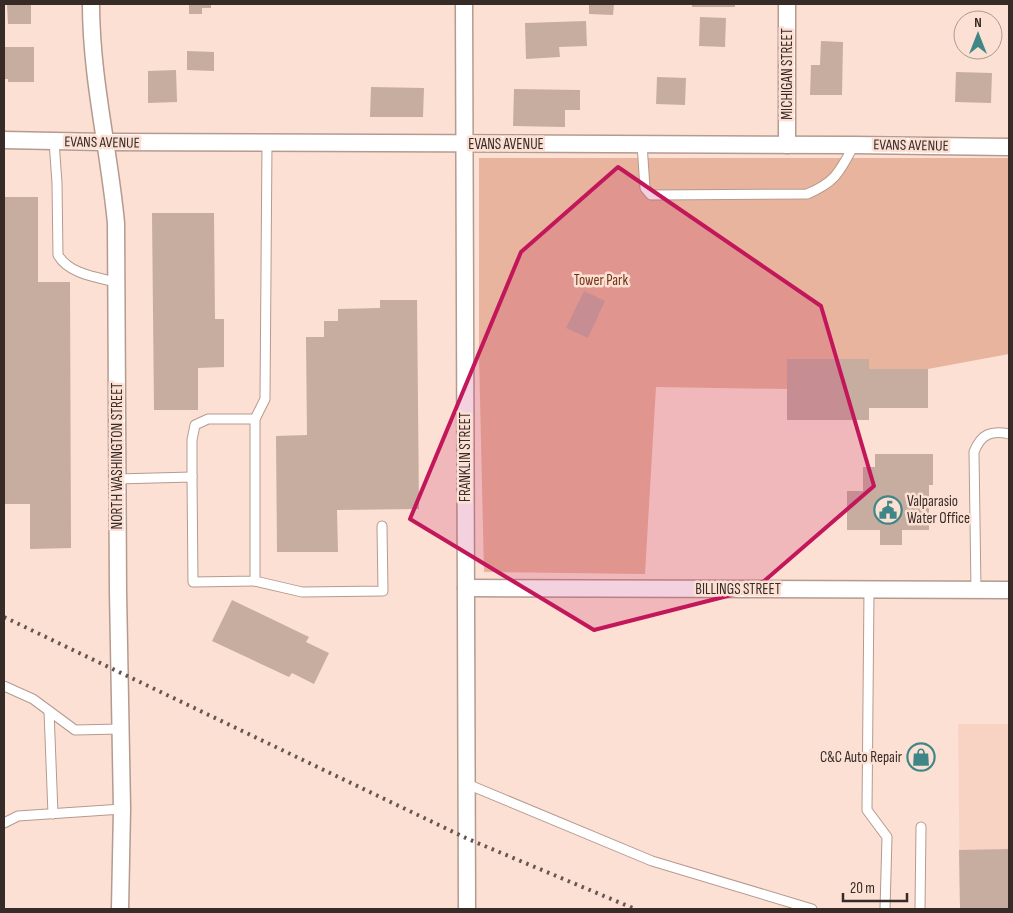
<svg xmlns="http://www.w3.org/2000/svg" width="1013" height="913" font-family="'Sofia Sans Condensed',sans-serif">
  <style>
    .built { fill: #f8d3c3 }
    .green { fill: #e8b49d }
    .building { fill: #c7aca0 }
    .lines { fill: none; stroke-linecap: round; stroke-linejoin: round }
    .lane-casing { stroke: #b59a8f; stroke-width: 11 }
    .street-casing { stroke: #b59a8f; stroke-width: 19 }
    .lane { stroke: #fff; stroke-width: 9 }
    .street { stroke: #fff; stroke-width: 16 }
    .rail { stroke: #665650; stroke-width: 4; stroke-dasharray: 2.5 5; stroke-linecap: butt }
    .marked { fill: #c2185b; fill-opacity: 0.2; stroke: #c2185b; stroke-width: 4; stroke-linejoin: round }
    .labels { text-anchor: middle; stroke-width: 5; stroke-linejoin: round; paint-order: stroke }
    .street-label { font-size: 15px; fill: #362b27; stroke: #fde0d4 }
    .park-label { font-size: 15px; fill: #703416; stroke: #fde0d4 }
    .poi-label { font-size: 15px; fill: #362b27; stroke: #fde0d4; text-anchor: start }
  </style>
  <rect width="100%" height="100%" fill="#fde0d4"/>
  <path class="built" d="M958 724H1009V909H960Z"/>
  <path class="green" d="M479 158H1009V354L928 369H869V359H788L787 389 656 387 645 574 484 572 479 356Z"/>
  <g class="building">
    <path d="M7 4H31V24H8Z"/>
    <path d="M189 4H211V8H202V14H189Z"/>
    <path d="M589 4H614L613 15 589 14Z"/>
    <rect x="692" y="4" width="43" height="3"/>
    <path d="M700 17 726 18 725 47 699 46Z"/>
    <path d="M586 21 587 46 559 47 560 57 526 59 525 23Z"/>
    <path d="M821 41 843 42 842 95H810L811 65H820Z"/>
    <path d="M4 47H34V82H8V79H4Z"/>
    <path d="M187 51 214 52V71L187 70Z"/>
    <path d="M176 70 177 102 148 103V71Z"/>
    <path d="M956 72 992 73 991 103 955 102Z"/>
    <path d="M657 77 686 78 685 105 656 104Z"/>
    <path d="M371 87 424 88 423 117H370Z"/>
    <path d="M514 89 580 90V110H565V127L513 126Z"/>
    <path d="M4 197H38V282H70L71 548 30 549V504H4Z"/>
    <path d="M152 213H214L215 319H224V367L198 368V410H154Z"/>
    <path d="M584 291 605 301 588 338 566 328Z"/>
    <path d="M380 300H417L419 509 337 510 338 552H277L276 436 307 435 306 337H324V321H338V309L380 308Z"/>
    <path d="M787 359H869V369H928V408H869V420H787Z"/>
    <path d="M875 454H933V485H929V530H902V545H880V530H847V491H863V467H875Z"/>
    <path d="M232 600 309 637 306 642 329 653 314 684 292 673 289 677 212 641Z"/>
    <path d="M1009 849V909H960L959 850Z"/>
  </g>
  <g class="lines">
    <g class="lane-casing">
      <g id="lane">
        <path d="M54 141 57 183 58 255C69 274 96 277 116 282"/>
        <path d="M642 144 645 188 651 195 807 194C836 182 840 171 854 145"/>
        <path d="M192 477V440L195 425 208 419H255"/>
        <path d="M117 479 192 477 193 582 255 581V419L265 399 267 143"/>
        <path d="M255 581 302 592 383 591 382 526"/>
        <path d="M869 590 867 810 887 837 885 909"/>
        <path d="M976 590 974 452C981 434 991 430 1009 434"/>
        <path d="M4 686 33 699 75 730 121 729"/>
        <path d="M49 711 53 814"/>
        <path d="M467 784 652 861 812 909"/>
        <path d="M4 823 18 816 122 809"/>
        <path d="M920 909 921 827"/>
      </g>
    </g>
    <g class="street-casing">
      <g id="street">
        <path d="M91 4C91 78 109 149 116 223L118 591 122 809 120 909"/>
        <path d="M464 4 467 909"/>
        <path d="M4 140 104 142 854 145 1009 147"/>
        <path d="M787 145V4"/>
        <path d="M466 588 1009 590"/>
      </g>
    </g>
    <use href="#lane" class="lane"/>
    <use href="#street" class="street"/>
    <path class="rail" d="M4 617 468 839 635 909"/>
  </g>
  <path class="marked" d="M618 167 821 306 874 486 755 589 594 630 410 519 521 252Z"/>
  <defs>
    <g id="civic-ring" transform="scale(1.4375)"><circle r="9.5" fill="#fde0d4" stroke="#3f8787" stroke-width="1.5"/><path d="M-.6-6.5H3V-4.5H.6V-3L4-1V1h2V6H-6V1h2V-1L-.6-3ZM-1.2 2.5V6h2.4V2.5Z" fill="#3f8787"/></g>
    <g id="shop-ring" transform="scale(1.4375)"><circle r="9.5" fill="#fde0d4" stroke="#3f8787" stroke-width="1.5"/><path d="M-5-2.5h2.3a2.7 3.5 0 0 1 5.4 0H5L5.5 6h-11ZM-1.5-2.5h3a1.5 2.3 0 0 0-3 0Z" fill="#3f8787"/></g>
  </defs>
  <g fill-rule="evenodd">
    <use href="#civic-ring" x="888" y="510"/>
    <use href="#shop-ring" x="921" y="757"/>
  </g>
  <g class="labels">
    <g class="street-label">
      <text transform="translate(787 74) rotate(-90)" y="5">MICHIGAN STREET</text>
      <text transform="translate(102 142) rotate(1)" y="5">EVANS AVENUE</text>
      <text x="506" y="149">EVANS AVENUE</text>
      <text transform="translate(911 145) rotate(1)" y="5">EVANS AVENUE</text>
      <text transform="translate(117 456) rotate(-90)" y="5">NORTH WASHINGTON STREET</text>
      <text transform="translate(465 457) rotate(-90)" y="5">FRANKLIN STREET</text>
      <text x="738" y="594">BILLINGS STREET</text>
    </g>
    <g class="park-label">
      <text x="601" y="285">Tower Park</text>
    </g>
    <g class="poi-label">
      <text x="907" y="506">Valparasio<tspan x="907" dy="17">Water Office</tspan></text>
      <text x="902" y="762" text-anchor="end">C&amp;C Auto Repair</text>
    </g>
  </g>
  <rect width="1013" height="913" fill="none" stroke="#362b27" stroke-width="10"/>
  <g transform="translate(978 35)"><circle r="24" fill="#fde0d4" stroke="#ad988f"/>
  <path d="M0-4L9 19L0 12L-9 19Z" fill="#3f8787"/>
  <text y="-8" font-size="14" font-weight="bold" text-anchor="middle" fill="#362b27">N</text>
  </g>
  <path d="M843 893v8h64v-8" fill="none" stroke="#362b27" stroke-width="2.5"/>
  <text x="850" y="893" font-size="15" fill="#362b27" stroke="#fde0d4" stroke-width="4" paint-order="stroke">20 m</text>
</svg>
